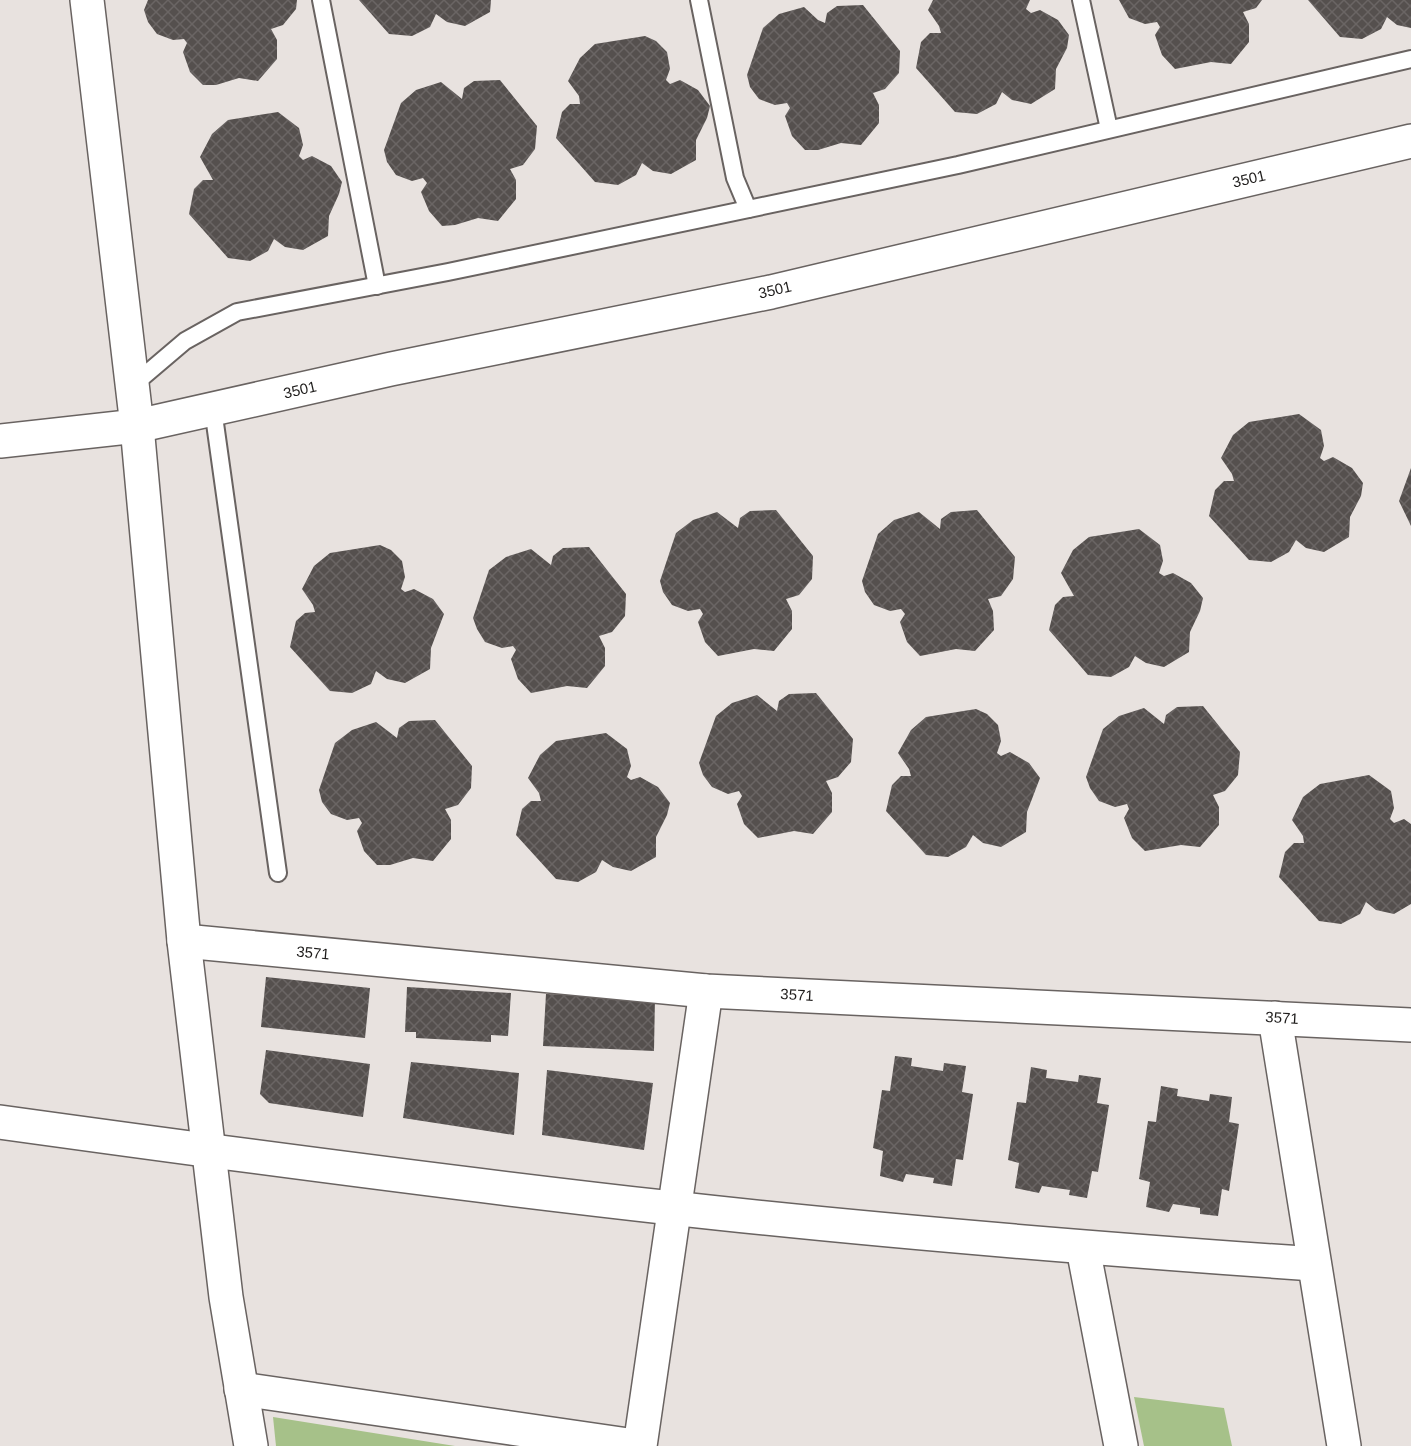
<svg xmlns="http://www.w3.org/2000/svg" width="1411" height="1446" font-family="Arial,sans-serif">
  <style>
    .green { fill: #a6c189 }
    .building { fill: url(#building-cross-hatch) }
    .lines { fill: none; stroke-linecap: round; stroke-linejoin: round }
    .service-casing { stroke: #696361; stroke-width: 20 }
    .minor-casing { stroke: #696361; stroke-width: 36 }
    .service { stroke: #fff; stroke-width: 16 }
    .minor { stroke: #fff; stroke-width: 33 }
    .labels { text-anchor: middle; stroke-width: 6; stroke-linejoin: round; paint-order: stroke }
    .street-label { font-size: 15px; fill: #1e1c1b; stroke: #fff }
  </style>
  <defs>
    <pattern id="building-cross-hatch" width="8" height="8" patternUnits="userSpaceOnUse" patternTransform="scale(1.5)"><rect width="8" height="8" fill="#55504e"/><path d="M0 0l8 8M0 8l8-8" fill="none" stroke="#6a6564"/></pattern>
  </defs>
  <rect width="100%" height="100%" fill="#e8e2df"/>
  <g class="green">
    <path d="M1134 1397 1224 1408 1232 1446H1144Z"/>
    <path d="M273 1417 455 1446H276Z"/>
  </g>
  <g class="building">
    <path d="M148 0H297L296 9 283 25 271 29 277 40V59L258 81 239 78 216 85H203L190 72 183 52 187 43 184 39 173 40 157 34 148 22 144 10Z"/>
    <path d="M359 0H491L490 12 465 26 447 22 436 14 430 27 412 36 389 34Z"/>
    <path d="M933 0H1030L1026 9 1031 13 1040 10 1058 20 1069 35 1067 48 1056 69 1055 89 1031 104 1012 100 1002 92 996 104 977 114 955 112 916 68 921 42 930 33H941L939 26 928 10Z"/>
    <path d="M1119 0H1262L1256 8 1243 12 1249 24V42L1231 64 1211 62 1175 69 1162 55 1155 35 1160 27 1157 22 1145 24 1129 18Z"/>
    <path d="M1308 0H1411V28L1397 25 1387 17 1381 29 1362 39 1340 37Z"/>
    <path d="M863 5 900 51 899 73 885 89 873 93 879 105V123L861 145 841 143 818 150H805L792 136 785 116 790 108 787 103 775 105 759 99 750 87 747 75 763 28 779 14 804 7 818 20 825 23 827 13 837 6Z"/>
    <path d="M645 36 656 41 667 52 670 69 666 80 670 84 680 80 698 90 710 106 707 118 696 140V160L671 174 653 171 642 163 636 175 618 185 595 182 556 138 562 112 570 104H580L579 96 568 81 580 58 595 44Z"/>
    <path d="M500 80 537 126 535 149 523 165 510 169 516 180V199L498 221 478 218 455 225 442 226 429 211 421 192 427 183 423 178 412 181 396 175 387 162 384 150 401 103 416 90 441 82 462 99 464 88 474 81Z"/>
    <path d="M278 112 299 128 303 145 299 156 303 160 312 156 331 166 342 182 339 194 329 216 328 236 303 250 285 247 274 239 268 251 250 261 228 258 189 214 194 189 203 180H213L200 157 212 134 228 120Z"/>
    <path d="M1299 414 1321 430 1324 446 1320 458 1324 461 1333 457 1352 468 1363 483 1361 496 1350 517 1349 537 1324 552 1306 548 1296 540 1289 552 1271 562 1249 560 1209 516 1215 490 1224 481H1234L1232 474 1221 458 1233 435 1249 422Z"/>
    <path d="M1411 468V526L1399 501Z"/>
    <path d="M776 510 813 556 812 579 799 595 786 599 792 611V629L774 651 754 649 718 656 705 642 698 622 703 614 700 609 688 611 672 605 663 592 660 581 676 533 693 520 717 512 738 528 740 518 750 511Z"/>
    <path d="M977 510 1015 557 1013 579 1001 596 988 599 993 611 994 630 975 651 956 649 920 656 907 642 900 622 905 614 901 609 890 611 874 605 865 592 862 581 878 534 894 520 919 512 940 529 941 519 951 512Z"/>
    <path d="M1139 529 1160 545 1163 561 1159 573 1164 576 1173 573 1191 583 1203 598 1200 611 1190 632 1189 652 1164 667 1146 663 1135 656 1129 667 1111 677 1088 675 1049 630 1055 605 1063 597 1074 596 1061 573 1073 550 1089 537Z"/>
    <path d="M380 545 391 550 402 561 405 577 401 589 405 592 414 589 433 599 444 614 431 648 430 669 405 683 387 679 376 671 371 684 352 693 330 691 290 647 296 621 305 613 315 612 313 605 302 589 314 566 330 553Z"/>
    <path d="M589 547 626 594 625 616 612 632 599 636 605 648V666L587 688 567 686 531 693 518 679 511 659 516 650 513 646 502 648 485 642 477 629 473 618 489 570 506 557 531 549 551 565 553 556 563 548Z"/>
    <path d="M816 693 853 739 851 762 838 777 826 781 832 793V812L813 834 794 831 758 838 744 824 737 804 742 796 739 791 728 794 712 787 703 775 699 763 716 716 732 703 757 695 777 711 779 701 789 694Z"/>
    <path d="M1203 706 1240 752 1238 775 1225 791 1213 795 1219 807V825L1200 847 1181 845 1145 851 1132 838 1124 818 1129 809 1127 804 1115 807 1099 801 1090 788 1086 777 1103 729 1119 716 1144 708 1164 724 1166 715 1177 707Z"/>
    <path d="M976 709 987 714 998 725 1001 741 997 753 1001 756 1010 752 1029 763 1040 778 1027 812 1026 832 1001 847 983 843 973 835 966 847 948 857 926 855 886 811 892 785 901 776H911L909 769 898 753 911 730 926 717Z"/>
    <path d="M435 720 472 766 471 788 458 805 445 809 451 820V839L433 861 413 858 390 865H377L364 851 357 831 362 823 359 818 347 820 331 814 322 802 319 790 335 743 352 730 376 722 397 738 399 728 409 721Z"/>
    <path d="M606 733 627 749 631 766 627 777 631 780 640 777 658 787 670 803 667 815 656 837V857L631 871 613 867 602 860 596 872 578 882 556 879 516 835 522 809 531 801H541L539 793 528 778 540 755 556 741Z"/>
    <path d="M1369 775 1391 791 1394 808 1390 819 1394 823 1404 819 1411 824V904L1394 914 1376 910 1366 902 1360 914 1341 924 1319 921 1279 877 1285 852 1294 843H1304L1303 836 1292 820 1303 797 1320 784Z"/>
    <path d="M266 977 370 988 365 1038 261 1027Z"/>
    <path d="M407 987 511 993 508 1036 491 1035V1042L416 1038V1032H405Z"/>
    <path d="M546 994 655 997 654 1051 543 1046Z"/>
    <path d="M266 1050 370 1064 363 1117 269 1103 260 1094Z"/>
    <path d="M895 1056 912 1058 911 1066 943 1071 944 1063 966 1066 962 1092 973 1094 963 1160 956 1159 952 1186 933 1183 934 1178 906 1174 903 1182 880 1176 883 1151 873 1148 882 1090 890 1091Z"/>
    <path d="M411 1062 519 1073 514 1135 403 1118Z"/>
    <path d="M1031 1067 1047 1070 1046 1078 1078 1082 1079 1075 1101 1078 1097 1103 1109 1105 1098 1172 1092 1171 1087 1198 1069 1195 1070 1190 1042 1186 1039 1193 1015 1188 1019 1163 1008 1160 1017 1102 1026 1103Z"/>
    <path d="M547 1070 653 1083 644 1150 542 1135Z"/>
    <path d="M1161 1086 1178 1089 1177 1096 1209 1101 1210 1094 1232 1097 1229 1122 1239 1124 1229 1191 1222 1189 1218 1216 1200 1214V1208L1173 1204 1169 1212 1146 1207 1150 1182 1139 1179 1148 1121 1156 1122Z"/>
  </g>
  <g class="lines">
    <g class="service-casing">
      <g id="service">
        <path d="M321 0 377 286"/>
        <path d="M699 0 735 178 748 209"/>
        <path d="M1081 0 1109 129"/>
        <path d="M132 386 185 341 237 312 448 272 958 165 1411 59"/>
        <path d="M213 409 278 873"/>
      </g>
    </g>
    <g class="minor-casing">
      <g id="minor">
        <path d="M87 0 137 426 184 941 226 1297 251 1446"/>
        <path d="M0 441 137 426 391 369 771 292 1411 141"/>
        <path d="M184 941 706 991 1411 1025"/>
        <path d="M1275 1018 1344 1446"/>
        <path d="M0 1122C224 1153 448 1183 672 1208 885 1232 1100 1249 1314 1264"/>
        <path d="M1083 1248 1121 1446"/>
        <path d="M241 1389 635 1446"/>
        <path d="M640 1446 706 991"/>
      </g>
    </g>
    <use href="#service" class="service"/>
    <use href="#minor" class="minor"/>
  </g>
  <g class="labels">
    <g class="street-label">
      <text transform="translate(1249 179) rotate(-13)" y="5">3501</text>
      <text transform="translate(775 290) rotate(-13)" y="5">3501</text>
      <text transform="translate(300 390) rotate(-13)" y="5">3501</text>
      <text transform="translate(313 953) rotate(5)" y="5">3571</text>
      <text transform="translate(797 995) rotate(3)" y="5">3571</text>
      <text transform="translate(1282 1018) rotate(3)" y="5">3571</text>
    </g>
  </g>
</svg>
